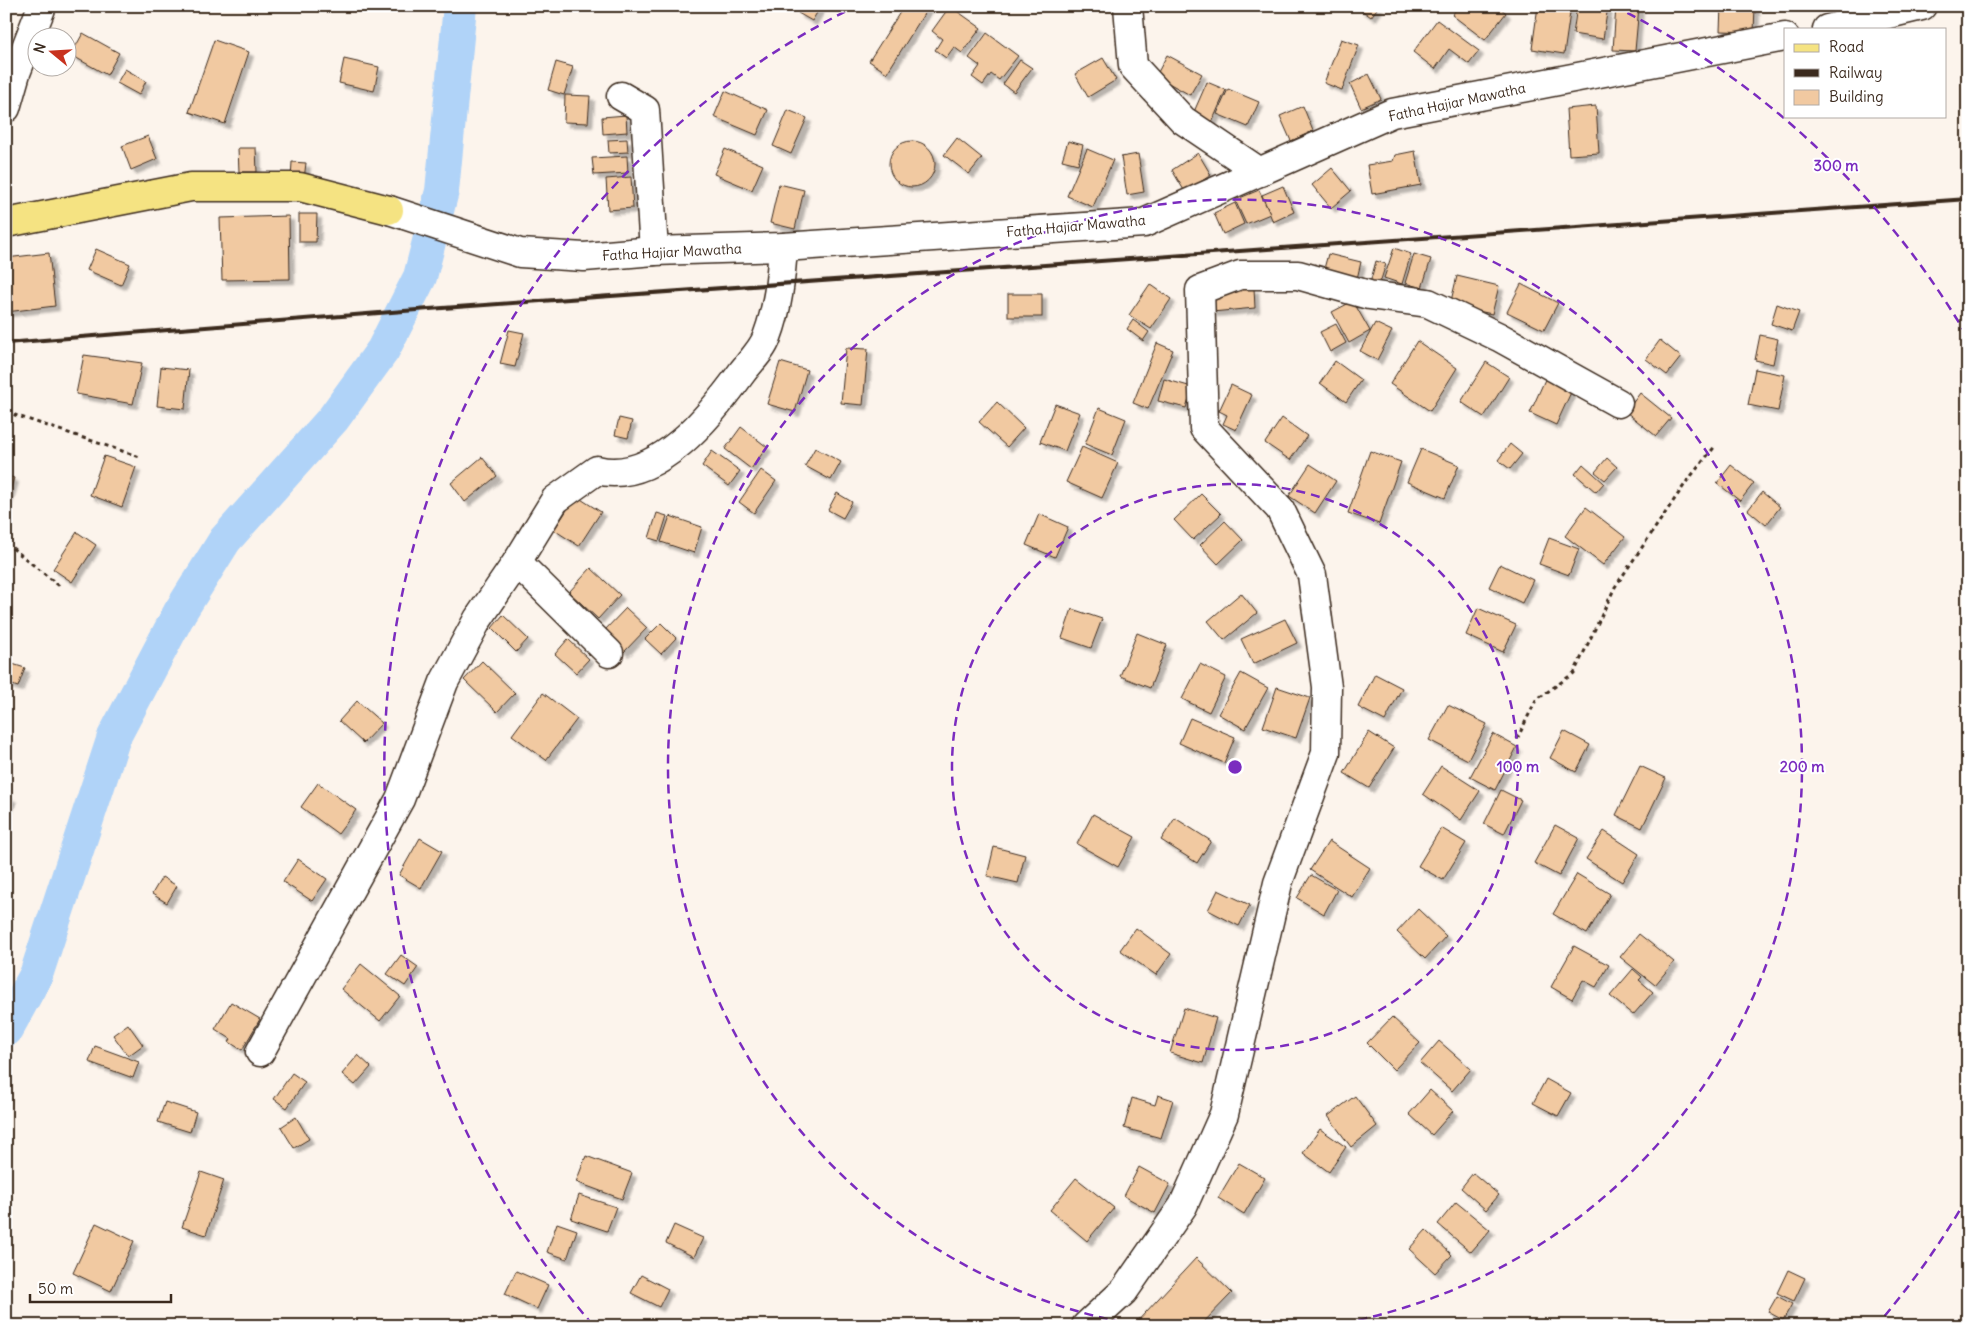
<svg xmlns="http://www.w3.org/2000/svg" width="1974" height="1332" font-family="Delius,sans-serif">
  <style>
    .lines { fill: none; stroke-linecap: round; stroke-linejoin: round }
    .river { stroke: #b0d3f8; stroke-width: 34 }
    .building { fill: #f1c9a1; stroke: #3b2a1e; filter: url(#shadow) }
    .minor-casing { stroke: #3b2a1e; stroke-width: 31 }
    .major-casing { stroke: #3b2a1e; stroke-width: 31 }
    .path { stroke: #3b2a1e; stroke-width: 3; stroke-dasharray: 4 4; stroke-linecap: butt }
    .minor { stroke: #fff; stroke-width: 28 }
    .major { stroke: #f5e382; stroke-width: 28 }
    .rail { stroke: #3b2a1e; stroke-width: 4 }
    .ring { fill: none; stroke: #7b2cbf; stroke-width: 2.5; stroke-dasharray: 9 6 }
    .labels { text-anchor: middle; stroke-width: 4; stroke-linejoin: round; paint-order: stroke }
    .street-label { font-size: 14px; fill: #3b2a1e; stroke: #fff }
    .centre { fill: #7b2cbf; stroke: #fff; stroke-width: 2.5 }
    .ring-label { font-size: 15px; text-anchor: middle; font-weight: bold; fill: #7b2cbf; stroke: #fff; stroke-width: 4; stroke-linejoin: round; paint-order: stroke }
  </style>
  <defs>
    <filter id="shadow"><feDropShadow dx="4.5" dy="4.5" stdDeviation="1" flood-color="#0004"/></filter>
  </defs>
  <rect width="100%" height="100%" fill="#fcf4ec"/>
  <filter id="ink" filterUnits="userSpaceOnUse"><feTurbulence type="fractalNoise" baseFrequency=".02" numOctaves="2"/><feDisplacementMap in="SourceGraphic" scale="10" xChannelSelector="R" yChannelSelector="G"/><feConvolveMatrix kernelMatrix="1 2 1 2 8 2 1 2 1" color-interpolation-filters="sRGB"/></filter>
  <g filter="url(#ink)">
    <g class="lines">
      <path class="river" d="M6 1030 36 975 114 737 180 612 225 540 333 419 383 350 420 277 442 191 460 6"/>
    </g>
    <g class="building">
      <path d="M802 6H821L812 21 798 13Z"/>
      <path d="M904 6H929L887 73 869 61Z"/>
      <path d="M950 6 981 28 962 53 954 47 946 58 935 50 942 39 932 31Z"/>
      <path d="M1356 6H1379L1371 17Z"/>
      <path d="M1459 6H1498L1506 13 1485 40 1452 15Z"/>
      <path d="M1538 6H1571L1564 54 1532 49Z"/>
      <path d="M1577 6H1608L1603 39 1573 34Z"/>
      <path d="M1616 6H1639L1635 51 1613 50Z"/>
      <path d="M1721 6H1755L1754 32 1720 31Z"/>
      <path d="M1437 20 1479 51 1469 64 1449 49 1435 69 1413 52Z"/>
      <path d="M83 33 119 53 107 75 71 55Z"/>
      <path d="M987 33 1018 56 999 80 991 74 983 85 972 77 980 66 969 58Z"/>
      <path d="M1341 39 1359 45 1342 90 1324 83Z"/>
      <path d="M214 40 249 52 225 124 189 112Z"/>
      <path d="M1167 55 1202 74 1190 95 1156 76Z"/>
      <path d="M1103 58 1116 80 1088 97 1075 74Z"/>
      <path d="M344 59 379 67 374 91 339 83Z"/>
      <path d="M1020 60 1032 68 1014 92 1003 84Z"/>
      <path d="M556 62 573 67 564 95 548 90Z"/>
      <path d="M125 69 146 81 139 95 117 83Z"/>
      <path d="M1369 74 1381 99 1361 108 1350 84Z"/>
      <path d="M1207 82 1226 90 1212 122 1193 114Z"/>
      <path d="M1228 89 1259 102 1248 127 1217 114Z"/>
      <path d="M725 91 768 110 757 135 714 117Z"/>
      <path d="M565 95 590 96 588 123 564 122Z"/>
      <path d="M1303 106 1313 131 1291 141 1280 116Z"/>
      <path d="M1596 106 1599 153 1569 155 1566 109Z"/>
      <path d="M788 110 807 118 791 154 773 146Z"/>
      <path d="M626 115 627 132 603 134 602 117Z"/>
      <path d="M148 136 157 159 131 170 122 146Z"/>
      <path d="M957 138 982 158 969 174 944 155Z"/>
      <path d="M627 139 628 152 609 153 608 140Z"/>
      <path d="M1068 141 1083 145 1078 164 1062 160Z"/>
      <circle cx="912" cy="164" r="23"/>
      <path d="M238 148H256L257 172H239Z"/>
      <path d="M725 149 763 165 752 190 714 174Z"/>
      <path d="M1087 149 1113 160 1093 207 1067 196Z"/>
      <path d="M1415 151 1421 185 1372 194 1367 165 1393 161 1395 155Z"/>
      <path d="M1198 153 1211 175 1185 192 1172 170Z"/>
      <path d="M1138 154 1144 192 1127 195 1121 157Z"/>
      <path d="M627 156 628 173 594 175 592 158Z"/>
      <path d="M292 162 306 163 304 179 291 178Z"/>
      <path d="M1332 168 1351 191 1331 208 1312 185Z"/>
      <path d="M631 177 633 208 608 210 606 179Z"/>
      <path d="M779 184 804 190 795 229 770 223Z"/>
      <path d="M1283 186 1294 212 1273 222 1262 195Z"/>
      <path d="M1259 190 1270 214 1246 224 1235 200Z"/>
      <path d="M1235 203 1244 224 1223 234 1214 213Z"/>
      <path d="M299 214H317L316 242H299Z"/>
      <path d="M289 216 290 279 222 280 220 218Z"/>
      <path d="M1394 248 1411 254 1402 284 1384 278Z"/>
      <path d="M96 249 130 264 121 285 87 270Z"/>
      <path d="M49 253 55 306 6 312V258Z"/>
      <path d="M1328 254 1361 262 1356 283 1322 276Z"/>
      <path d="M1414 254 1431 259 1422 288 1405 283Z"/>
      <path d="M1376 261 1386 264 1379 286 1370 283Z"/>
      <path d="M1457 276 1499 286 1492 314 1450 305Z"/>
      <path d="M1150 284 1171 299 1151 329 1129 315Z"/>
      <path d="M1521 284 1558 303 1544 330 1507 312Z"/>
      <path d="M1254 288 1255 308 1212 312 1211 292Z"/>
      <rect x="1008" y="294" width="34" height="23"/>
      <path d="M1353 301 1370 331 1349 343 1332 312Z"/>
      <path d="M1777 304 1799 312 1792 331 1771 324Z"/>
      <path d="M1133 320 1149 332 1143 341 1127 329Z"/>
      <path d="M1375 323 1392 331 1377 360 1360 351Z"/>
      <path d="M1336 324 1346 343 1330 352 1320 332Z"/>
      <path d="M509 330 524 333 515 367 500 364Z"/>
      <path d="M1760 335 1778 339 1773 364 1755 360Z"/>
      <path d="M1660 340 1681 357 1667 375 1646 359Z"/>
      <path d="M1417 341 1457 368 1430 411 1390 384Z"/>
      <path d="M1157 343 1173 350 1148 409 1133 403Z"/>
      <path d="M846 348 868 349 863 405 841 403Z"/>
      <path d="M84 355 142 363 133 404 76 394Z"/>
      <path d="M1335 361 1361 380 1346 402 1320 383Z"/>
      <path d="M780 362 807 370 795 412 767 404Z"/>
      <path d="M1486 362 1509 377 1484 417 1461 402Z"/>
      <path d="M161 367 189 370 185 409 157 406Z"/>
      <path d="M1755 369 1785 375 1778 411 1748 405Z"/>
      <path d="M1547 375 1573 388 1556 425 1530 413Z"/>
      <path d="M1164 379 1192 387 1186 408 1158 401Z"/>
      <path d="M1231 385 1252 395 1236 430 1223 424 1227 415 1219 411Z"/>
      <path d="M1640 393 1671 418 1656 436 1626 412Z"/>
      <path d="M997 402 1024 428 1007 447 979 422Z"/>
      <path d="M1055 404 1080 413 1065 451 1040 442Z"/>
      <path d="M1099 408 1126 419 1112 455 1085 444Z"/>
      <path d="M619 418 632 421 628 438 615 435Z"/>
      <path d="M1282 418 1307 436 1290 460 1265 443Z"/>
      <path d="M741 427 767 447 751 469 725 449Z"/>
      <path d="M1510 444 1522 454 1510 469 1498 460Z"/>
      <path d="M1082 447 1118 463 1102 498 1066 482Z"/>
      <path d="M815 448 841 462 831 480 805 466Z"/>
      <path d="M1421 449 1459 465 1445 498 1407 482Z"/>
      <path d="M712 451 740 471 729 486 702 466Z"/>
      <path d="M1370 451 1401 462 1379 524 1348 513Z"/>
      <path d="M104 456 136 467 122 507 90 495Z"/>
      <path d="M482 457 497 476 465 502 451 483Z"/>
      <path d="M1607 458 1617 467 1605 480 1595 472Z"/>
      <path d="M1310 464 1336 481 1315 513 1289 496Z"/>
      <path d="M1583 464 1604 483 1596 492 1575 474Z"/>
      <path d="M1731 465 1754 483 1740 501 1717 483Z"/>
      <path d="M761 470 776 481 754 513 739 502Z"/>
      <path d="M6 475 14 478 6 504Z"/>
      <path d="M1762 492 1780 507 1766 525 1748 510Z"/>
      <path d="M837 493 852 502 843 518 828 510Z"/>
      <path d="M1201 494 1221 514 1193 540 1174 520Z"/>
      <path d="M576 496 601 512 579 546 554 530Z"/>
      <path d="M1586 507 1625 537 1603 565 1565 536Z"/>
      <path d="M657 513 667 516 659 541 649 538Z"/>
      <path d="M1039 514 1068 527 1055 557 1026 545Z"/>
      <path d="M670 516 702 527 694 553 661 542Z"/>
      <path d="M1225 521 1243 540 1218 564 1200 545Z"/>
      <path d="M77 532 96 545 72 582 53 569Z"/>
      <path d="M1549 538 1579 549 1569 575 1539 564Z"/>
      <path d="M1500 564 1533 580 1522 603 1489 587Z"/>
      <path d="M591 568 620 595 598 619 569 592Z"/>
      <path d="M1241 593 1257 613 1224 640 1208 621Z"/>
      <path d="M626 608 647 628 624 652 603 632Z"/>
      <path d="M1478 608 1516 625 1503 652 1466 635Z"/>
      <path d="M1072 609 1102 619 1091 648 1062 638Z"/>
      <path d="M503 615 528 639 516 652 492 628Z"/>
      <path d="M1285 619 1297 643 1253 664 1241 639Z"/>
      <path d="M661 623 676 638 661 654 645 639Z"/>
      <path d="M1137 633 1167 645 1150 688 1120 676Z"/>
      <path d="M568 639 589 659 576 673 555 654Z"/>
      <path d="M482 661 515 693 497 712 464 680Z"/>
      <path d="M6 662 25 668 18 687 6 683Z"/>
      <path d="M1200 664 1226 677 1209 712 1182 699Z"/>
      <path d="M1241 673 1268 688 1245 729 1218 714Z"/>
      <path d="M1375 674 1402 688 1385 721 1358 707Z"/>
      <path d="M1277 687 1310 698 1296 738 1263 727Z"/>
      <path d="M543 693 577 719 546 760 512 735Z"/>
      <path d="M357 701 382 723 363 743 339 721Z"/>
      <path d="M1448 705 1487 724 1468 760 1429 740Z"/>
      <path d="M1190 718 1235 737 1224 763 1179 743Z"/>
      <path d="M1564 731 1590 745 1576 772 1550 758Z"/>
      <path d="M1369 732 1394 748 1369 788 1344 773Z"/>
      <path d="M1493 734 1517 747 1495 790 1470 777Z"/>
      <path d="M1441 766 1480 791 1461 820 1423 794Z"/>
      <path d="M1640 766 1666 778 1642 828 1616 815Z"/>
      <path d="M318 783 356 810 338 834 301 807Z"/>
      <path d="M1501 790 1521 800 1504 834 1484 824Z"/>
      <path d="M6 795 12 798 6 811Z"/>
      <path d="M1093 814 1135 837 1118 867 1077 844Z"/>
      <path d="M1175 818 1211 841 1197 863 1161 840Z"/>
      <path d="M1555 825 1579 838 1559 876 1534 863Z"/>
      <path d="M1441 828 1466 843 1443 880 1418 866Z"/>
      <path d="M1604 831 1639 854 1622 882 1586 859Z"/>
      <path d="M420 838 442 851 421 888 399 875Z"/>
      <path d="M1329 841 1370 868 1352 897 1310 870Z"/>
      <path d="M994 847 1025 855 1018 883 987 876Z"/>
      <path d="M298 859 327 879 312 901 283 882Z"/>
      <path d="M1577 874 1610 894 1587 934 1553 914Z"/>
      <path d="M1311 875 1337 890 1324 914 1297 898Z"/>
      <path d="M162 877 177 886 167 903 152 894Z"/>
      <path d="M1218 890 1250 905 1239 926 1208 910Z"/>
      <path d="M1418 909 1446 936 1425 959 1397 932Z"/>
      <path d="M1136 928 1171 954 1156 975 1120 950Z"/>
      <path d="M1639 934 1674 962 1655 985 1620 957Z"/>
      <path d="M1574 946 1609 965 1596 987 1583 980 1572 999 1551 987Z"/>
      <path d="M401 955 418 967 405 986 387 974Z"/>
      <path d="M361 964 400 996 380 1021 341 989Z"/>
      <path d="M1633 969 1642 977 1639 980 1653 992 1633 1015 1610 996Z"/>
      <path d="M231 1002 260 1019 242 1050 229 1042 231 1039 215 1029Z"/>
      <path d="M1184 1008 1216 1018 1203 1063 1170 1053Z"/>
      <path d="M1392 1017 1420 1043 1394 1070 1367 1043Z"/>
      <path d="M128 1024 143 1045 128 1056 113 1035Z"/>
      <path d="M1439 1041 1471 1069 1452 1091 1420 1063Z"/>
      <path d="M95 1046 139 1062 133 1078 89 1062Z"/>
      <path d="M358 1055 371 1067 355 1085 342 1074Z"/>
      <path d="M292 1073 305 1082 287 1108 274 1099Z"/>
      <path d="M1546 1079 1571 1093 1558 1116 1533 1103Z"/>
      <path d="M1430 1090 1453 1111 1432 1135 1409 1114Z"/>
      <path d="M1158 1095 1173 1100 1161 1138 1124 1128 1132 1098 1155 1105Z"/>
      <path d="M1355 1096 1377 1126 1351 1147 1328 1116Z"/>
      <path d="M165 1102 196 1112 190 1132 158 1122Z"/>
      <path d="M296 1117 309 1139 294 1148 281 1127Z"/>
      <path d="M1320 1129 1346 1147 1329 1172 1303 1153Z"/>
      <path d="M586 1156 632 1173 622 1199 576 1182Z"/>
      <path d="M1239 1163 1265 1178 1244 1214 1218 1198Z"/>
      <path d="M1139 1167 1170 1184 1155 1213 1124 1196Z"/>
      <path d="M201 1172 224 1180 206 1235 182 1227Z"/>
      <path d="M1473 1173 1499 1195 1486 1210 1461 1188Z"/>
      <path d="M1076 1178 1114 1208 1087 1241 1050 1210Z"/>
      <path d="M579 1195 616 1207 607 1231 571 1219Z"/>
      <path d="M1456 1202 1490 1230 1471 1252 1438 1224Z"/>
      <path d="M96 1223 134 1241 111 1291 73 1273Z"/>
      <path d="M557 1223 577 1230 567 1259 547 1252Z"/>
      <path d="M674 1225 703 1238 694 1257 666 1243Z"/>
      <path d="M1426 1230 1452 1255 1435 1273 1409 1249Z"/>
      <path d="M1196 1258 1232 1293 1200 1326H1133Z"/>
      <path d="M1788 1270 1805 1278 1794 1301 1777 1293Z"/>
      <path d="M516 1271 548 1285 537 1309 505 1294Z"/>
      <path d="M641 1275 668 1289 659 1307 631 1293Z"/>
      <path d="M1777 1296 1792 1304 1783 1320 1768 1312Z"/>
    </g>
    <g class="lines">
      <g class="minor-casing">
        <g id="minor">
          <path d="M1128 6 1133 66 1183 120 1260 172"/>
          <path d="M1827 29 1922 6"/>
          <path d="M621 96 645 110 654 251"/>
          <path d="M6 108 16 73 42 6"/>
          <path d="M389 210 520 253 584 257 654 251 783 247 1144 223 1392 113 1785 37"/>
          <path d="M517 562 609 653"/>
          <path d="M260 1052 400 799 444 682 478 619 517 562 555 500 597 470C657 485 712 414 743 371 751 361 763 349 767 337 778 308 781 278 783 247"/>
          <path d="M1086 1326 1124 1291 1183 1206 1224 1114 1278 883 1326 753 1327 687 1312 575 1280 509 1204 428 1200 290 1240 275H1298L1369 295 1428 303 1499 337 1618 403"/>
        </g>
      </g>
      <g class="major-casing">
        <path id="major" d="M6 223 191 187H300L389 210"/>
      </g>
      <g class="path">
        <path d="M6 412 140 457"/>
        <path d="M6 543 62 588"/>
        <path d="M1517 739 1536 700 1574 673 1615 587 1687 481 1716 445"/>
      </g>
      <use href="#minor" class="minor"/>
      <use href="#major" class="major"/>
      <path class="rail" d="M6 343 429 309 1968 199"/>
    </g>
  </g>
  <g class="ring">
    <circle cx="1235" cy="767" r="283"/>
    <path d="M1137 1325A567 567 0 1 1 1333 1325"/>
    <path d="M1967 1198A850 850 0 0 1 1877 1325M593 1325A850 850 0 0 1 856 6M1614 6A850 850 0 0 1 1967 336"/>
  </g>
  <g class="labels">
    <g class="street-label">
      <text transform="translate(1457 102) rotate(-12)" y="5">Fatha Hajiar Mawatha</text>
      <text transform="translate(1076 226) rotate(-5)" y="5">Fatha Hajiar Mawatha</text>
      <text transform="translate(672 252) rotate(-3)" y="5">Fatha Hajiar Mawatha</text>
    </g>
  </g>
  <circle cx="1235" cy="767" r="8" class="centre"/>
  <g class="ring-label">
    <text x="1836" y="171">300 m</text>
    <text x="1518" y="772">100 m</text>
    <text x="1802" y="772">200 m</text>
  </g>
  <rect width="1974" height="1332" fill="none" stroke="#fff" stroke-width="25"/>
  <rect x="12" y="12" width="1949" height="1307" fill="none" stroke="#3b2a1e" stroke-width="2" filter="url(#ink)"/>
  <rect x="1784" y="28" width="162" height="90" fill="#ffffff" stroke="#b1aaa5"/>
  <rect x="1794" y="44" width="25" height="8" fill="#f5e382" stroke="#b1aaa5"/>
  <text x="1829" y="52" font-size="15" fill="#3b2a1e">Road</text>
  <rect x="1794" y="69" width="25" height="8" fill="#3b2a1e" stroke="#b1aaa5"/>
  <text x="1829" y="78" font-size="15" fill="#3b2a1e">Railway</text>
  <rect x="1794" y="90" width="25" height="15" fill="#f1c9a1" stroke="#b1aaa5"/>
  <text x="1829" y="102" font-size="15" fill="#3b2a1e">Building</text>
  <g transform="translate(52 52) rotate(288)"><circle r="24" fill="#ffffff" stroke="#b1aaa5"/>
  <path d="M0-4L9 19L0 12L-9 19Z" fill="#c8321e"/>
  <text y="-8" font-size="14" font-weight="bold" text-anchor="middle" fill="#3b2a1e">N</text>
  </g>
  <path d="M30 1294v8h141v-8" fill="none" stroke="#3b2a1e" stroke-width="2.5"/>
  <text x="38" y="1294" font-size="15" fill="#3b2a1e" stroke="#ffffff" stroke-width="4" paint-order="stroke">50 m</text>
</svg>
